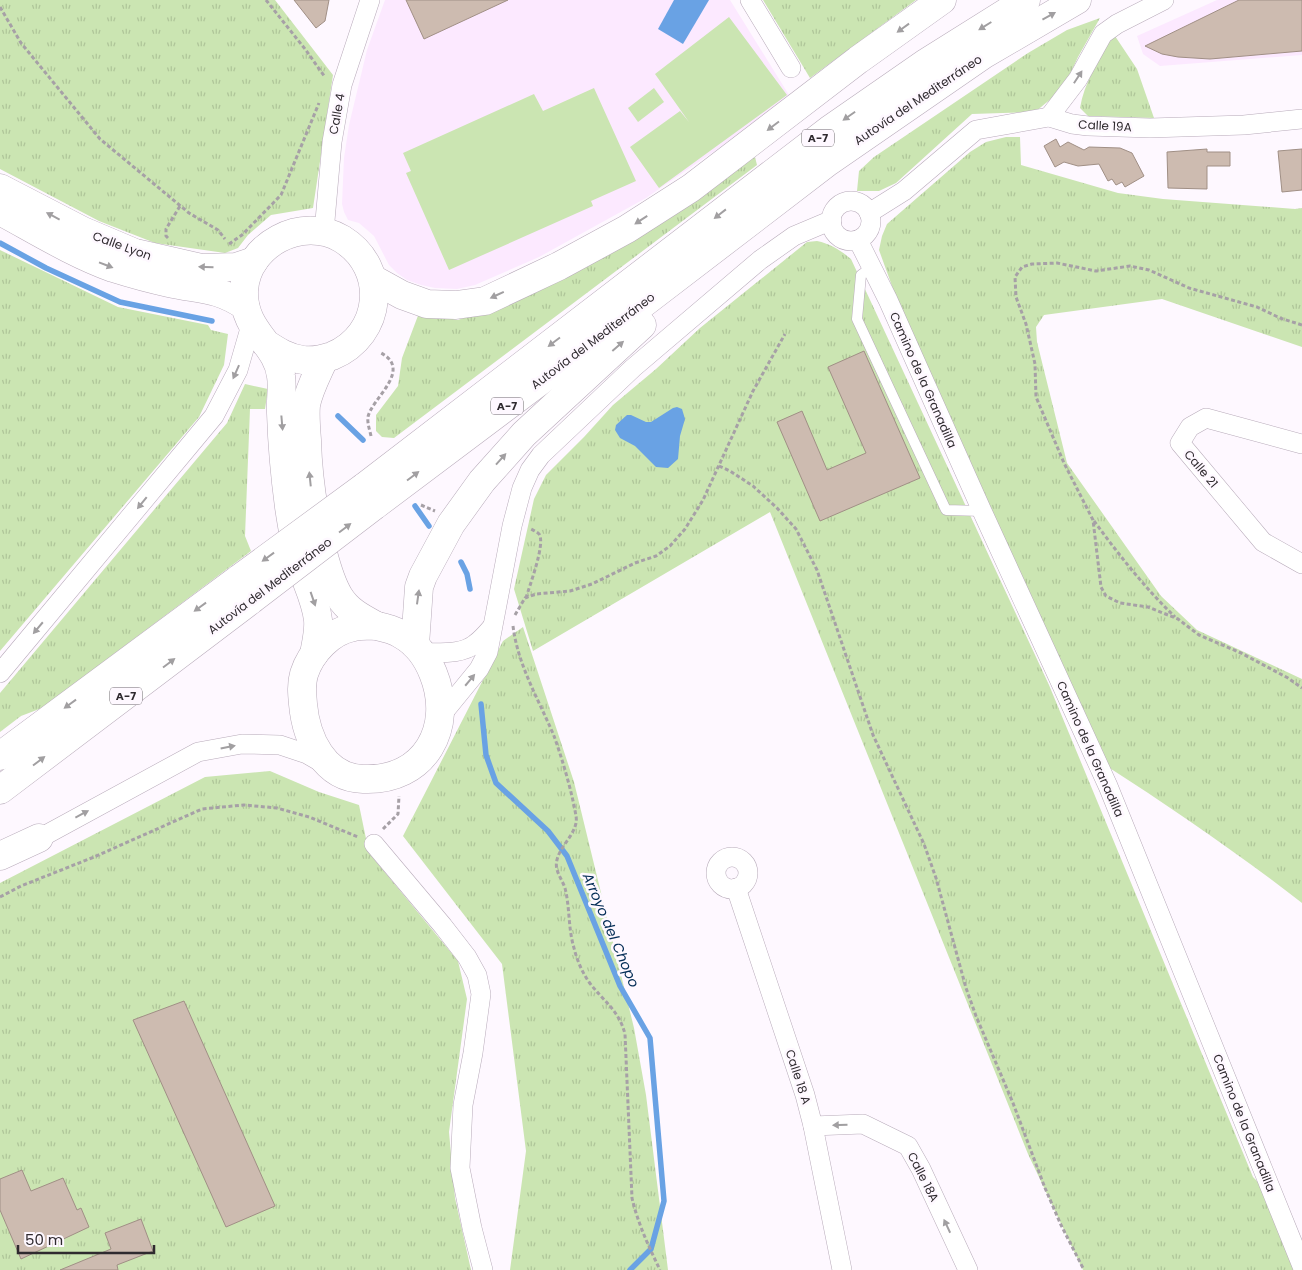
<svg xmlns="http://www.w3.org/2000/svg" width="1302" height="1270" font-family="Poppins,sans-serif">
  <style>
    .built { fill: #fce9ff }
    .grass { fill: url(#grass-tufts) }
    .garden { fill: #cbe5b2 }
    .water { fill: #69a2e4 }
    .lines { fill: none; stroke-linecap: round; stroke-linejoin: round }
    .stream { stroke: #69a2e4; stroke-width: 5.5 }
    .building { fill: #cdbbb0; stroke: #a08f85 }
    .lane-casing { stroke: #b8abba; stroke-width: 11 }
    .street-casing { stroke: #b8abba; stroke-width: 20 }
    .secondary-casing { stroke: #b8abba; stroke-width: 29 }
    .highway-casing { stroke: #b8abba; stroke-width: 29 }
    .path { stroke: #a6a0a6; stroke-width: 3; stroke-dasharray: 4 2.5; stroke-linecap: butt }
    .lane { stroke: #fff; stroke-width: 10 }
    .street { stroke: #fff; stroke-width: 19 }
    .secondary { stroke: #fff; stroke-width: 28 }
    .highway { stroke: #fff; stroke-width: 28 }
    .highway-bridge-casing { stroke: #b8abba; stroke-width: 29; stroke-linecap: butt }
    .highway-bridge { stroke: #fff; stroke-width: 28 }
    .oneway { fill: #a19fa1 }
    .labels { text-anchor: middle; stroke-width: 5; stroke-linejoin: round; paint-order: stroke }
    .shield { fill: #fef8ff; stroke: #6d686d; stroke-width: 1 }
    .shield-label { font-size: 11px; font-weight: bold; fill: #2f2a2f }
    .street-label { font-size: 12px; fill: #2f2a2f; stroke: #fef8ff }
    .water-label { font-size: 14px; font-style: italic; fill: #042d56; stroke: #fef8ff }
  </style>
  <defs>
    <pattern id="grass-tufts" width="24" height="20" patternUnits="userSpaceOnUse" patternTransform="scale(1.25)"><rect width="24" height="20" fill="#cbe5b2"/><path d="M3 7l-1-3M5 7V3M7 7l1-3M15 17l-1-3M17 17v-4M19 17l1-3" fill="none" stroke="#afc599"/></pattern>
  </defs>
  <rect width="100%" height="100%" fill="#fef8ff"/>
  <g class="built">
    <path d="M385 0H730L789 95 719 148 646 198 539 257 475 285 457 289 435 288 421 285 407 280 397 273 389 265 374 236 359 223 348 220 344 212 342 204 344 158 349 125 367 50Z"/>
    <path d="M1217 0H1302V55L1160 66 1143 54 1137 36Z"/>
  </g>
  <g class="grass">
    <path d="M0 0H275L333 75 313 208 271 215 248 235 238 248 225 253 155 243 99 221 0 169Z"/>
    <path d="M763 0H916L810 78Z"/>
    <path d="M1100 18 1078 57 1065 85 1052 98 1035 112 972 114 896 183 879 191H857L859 171 874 157 1028 53 1067 30Z"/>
    <path d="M1115 36 1137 69 1154 118 1088 116 1080 108C1084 83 1099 60 1111 38Z"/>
    <path d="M1006 137H1020L1021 165 1118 193 1163 199 1295 209 1302 208V347L1162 299 1044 315 1036 327 1037 342 1067 463 1161 596 1197 630 1302 679V903C1239 854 1172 808 1105 765L901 311 879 250 882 236 887 224 970 152 986 142Z"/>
    <path d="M755 157 757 165 394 438 382 437 376 431V415L398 386 402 358 419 313 458 320 513 299 638 238Z"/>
    <path d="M817 241C831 244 840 250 851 259L1049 685 1253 1177 1259 1183 1295 1270H1083L1028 1154 770 512 533 651 514 589 534 499 546 475 584 437 613 405 656 369 700 328 807 242Z"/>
    <path d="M0 250 118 307 208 325 211 330 228 334 224 365 199 417 0 651Z"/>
    <path d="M245 384 268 389 265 409H250L245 536 251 551 42 708 21 716 0 732V693L227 423Z"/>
    <path d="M523 627 574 782 634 1028 646 1095 668 1270H510L526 1151 502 964 403 836 503 641Z"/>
    <path d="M270 771 319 792 359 805 369 853 458 961 467 999 449 1132 455 1198 471 1270H0V883L205 777Z"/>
  </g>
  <g class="garden">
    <path d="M729 17 787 95 659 188 630 147 680 111 689 122 655 74Z"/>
    <path d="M594 88 636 181 591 201 593 206 449 270 406 173 411 171 403 153 534 94 543 111Z"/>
    <path d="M654 88 664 102 638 122 628 108Z"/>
  </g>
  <g class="water">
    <path d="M674 0H709L683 44 658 29Z"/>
    <path d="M677 407 682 409 685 419 680 436 678 459 668 468 656 467 635 446 620 438 615 430 616 425 627 415H631L646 422H651L673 408Z"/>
  </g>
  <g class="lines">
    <g class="stream">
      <path d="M0 243 46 268 120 302 212 321"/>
      <path d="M338 416 363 440"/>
      <path d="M415 506 429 526"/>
      <path d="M461 562 467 574 470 589"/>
      <path d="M481 704 486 755 496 783 548 831 567 856 620 986 650 1038 664 1201 651 1249 630 1270"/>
    </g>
  </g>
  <g class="building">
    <path d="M294 0H329L325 21 316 28Z"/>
    <path d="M406 0H508L424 39Z"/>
    <path d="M1239 0H1302V51L1210 59 1178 57 1162 54 1145 46Z"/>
    <path d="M1056 139 1060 147 1068 142 1084 150 1089 147 1120 148 1132 153 1144 176 1125 187 1122 182 1116 185 1112 179 1108 181 1099 164 1078 166 1064 162 1055 167 1044 146Z"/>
    <path d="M1207 149V152H1230V166H1207V189L1168 188 1167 152Z"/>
    <path d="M1302 149V190L1282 192 1278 151Z"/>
    <path d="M864 351 920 478 820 521 777 422 802 411 827 470 866 453 828 367Z"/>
    <path d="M184 1001 275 1206 226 1227 133 1020Z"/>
    <path d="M22 1170 31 1191 63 1178 77 1210 81 1208 89 1227 21 1259 0 1210V1179Z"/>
    <path d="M141 1219 153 1251 117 1265 118 1270H60L111 1249 105 1233Z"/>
  </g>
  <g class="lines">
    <g class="lane-casing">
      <path id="lane" d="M872 267 861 275 857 319 946 510 982 511"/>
    </g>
    <g class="street-casing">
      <g id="street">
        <path d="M750 0 791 68"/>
        <path d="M1049 117 1078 79 1103 34 1117 24 1164 0"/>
        <circle cx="851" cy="221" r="20"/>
        <path d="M869 213 904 191 976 130 1049 117 1072 124 1088 126 1150 128 1244 125 1302 119"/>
        <path d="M324 232 332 142 342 85 370 0"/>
        <path d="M858 240 888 300 982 511 1108 786 1302 1266"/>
        <path d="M1302 444 1206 418 1190 427 1180 443 1263 542 1302 564"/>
        <path d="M422 653C439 652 461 655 475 644 482 639 487 633 492 627"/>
        <path d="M0 673 214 416 238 370 251 325"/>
        <path d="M439 718 479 669 488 652 512 526 522 488 530 470 541 455 633 368 760 260 794 236 832 220"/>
        <path d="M29 844 198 752 242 744 280 745 307 754 326 765"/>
        <path d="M374 844 443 926 467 957 477 975 481 994 473 1053 463 1105 460 1168 472 1228 483 1270"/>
        <circle cx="732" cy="873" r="16"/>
        <path d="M736 888 805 1095 813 1126 842 1270"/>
        <path d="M813 1126 863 1124 908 1146 921 1169 968 1270"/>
      </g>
    </g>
    <g class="secondary-casing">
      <g id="secondary">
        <path d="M0 188 83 231 135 253 201 268 236 267 254 261"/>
        <path d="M0 211C37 231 74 254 113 268 132 274 150 279 169 283 200 290 217 287 245 306"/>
        <path d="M373 279 402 295 427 304 456 305 485 301 559 266 627 229 691 188 858 60 942 0"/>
        <path d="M265 343C277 351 288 358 303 360 312 361 323 359 332 356 383 335 389 268 342 239 302 215 246 245 244 291 243 332 277 343 281 376 283 388 280 401 281 413 282 444 285 477 289 507 292 527 295 547 301 566 307 584 316 601 318 620 319 631 316 643 314 654"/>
        <path d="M324 359C318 373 309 389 306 405 305 416 306 428 307 440 308 478 314 516 323 553 327 568 331 583 339 596 348 611 362 618 377 626"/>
        <path d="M377 626C386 628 395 630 402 635 416 643 427 658 433 673 455 727 425 782 363 779 324 778 306 738 303 704 302 694 301 684 304 674 311 652 331 631 354 627 362 625 370 626 377 626Z"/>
      </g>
    </g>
    <g class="highway-casing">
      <g id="highway">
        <path d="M364 487 829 130 927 62 1026 0"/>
        <path d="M374 506 640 306 828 162 983 55 1077 0"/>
        <path d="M415 645 419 587 423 576 451 524 482 481 524 434 642 325"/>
        <path d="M0 756 240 578"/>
        <path d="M0 790 251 600"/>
        <path d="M0 856 39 838"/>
      </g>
    </g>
    <g class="path">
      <path d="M266 0 305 49 325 77"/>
      <path d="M0 7 21 43 100 139 189 213 218 230 225 239"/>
      <path d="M168 238 166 236V229L180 206"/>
      <path d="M229 244 242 235 281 195 319 103"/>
      <path d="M1302 325 1280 318 1257 307 1189 288 1149 270 1130 266 1096 271 1057 263 1032 264 1022 267 1015 277 1016 297 1026 324 1035 364 1036 397 1064 463 1093 520 1101 587 1106 596 1120 603 1148 607 1178 619 1199 635 1241 653 1288 678 1302 688"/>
      <path d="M371 436C370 431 367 423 368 417 371 399 415 369 379 352"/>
      <path d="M719 466 730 471 753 486 777 508 796 529 817 570 873 735 924 844 936 878 966 988 976 1016 1013 1103 1045 1188 1061 1225 1084 1270"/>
      <path d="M421 505 435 511"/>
      <path d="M1094 521C1119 555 1145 588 1175 617"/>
      <path d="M526 598C529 587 546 543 539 534 537 532 531 529 529 528"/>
      <path d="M515 615 525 598 536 594 570 591 592 584 635 563 656 556 670 546 685 529 703 500 753 391 785 334"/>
      <path d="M513 626C518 666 539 700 554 736 562 758 572 792 576 816 579 832 560 845 557 860 554 870 562 879 565 888 570 908 568 928 574 948 577 960 582 972 589 982 603 1001 619 1010 625 1034L632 1198C638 1224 649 1247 660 1270"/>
      <path d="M383 829 398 814 399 796"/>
      <path d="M0 897 21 886 94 857 202 809 244 805 277 808 309 817 358 837"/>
    </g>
    <use href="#lane" class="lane"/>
    <use href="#street" class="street"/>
    <use href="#secondary" class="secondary"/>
    <use href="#highway" class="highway"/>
    <g class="highway-bridge-casing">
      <g id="highway-bridge">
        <path d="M240 578 364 487"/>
        <path d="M251 600 374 506"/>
      </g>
    </g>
    <use href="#highway-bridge" class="highway-bridge"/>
  </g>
  <defs><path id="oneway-solid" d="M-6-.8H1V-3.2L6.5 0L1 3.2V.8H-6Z" transform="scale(1.25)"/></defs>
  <g class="oneway">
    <use href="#oneway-solid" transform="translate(1049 16) rotate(-29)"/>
    <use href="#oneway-solid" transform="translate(985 26) rotate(148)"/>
    <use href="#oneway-solid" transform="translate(903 28) rotate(144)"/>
    <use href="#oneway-solid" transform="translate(1078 77) rotate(-57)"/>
    <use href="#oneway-solid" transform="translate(849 116) rotate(145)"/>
    <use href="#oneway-solid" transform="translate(773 126) rotate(143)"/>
    <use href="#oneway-solid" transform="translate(720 214) rotate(142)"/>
    <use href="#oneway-solid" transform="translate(53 216) rotate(-152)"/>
    <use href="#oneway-solid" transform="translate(641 220) rotate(147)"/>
    <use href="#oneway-solid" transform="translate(106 265) rotate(21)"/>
    <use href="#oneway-solid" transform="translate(206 267) rotate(-178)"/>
    <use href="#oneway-solid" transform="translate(497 295) rotate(155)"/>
    <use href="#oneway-solid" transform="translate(554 342) rotate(143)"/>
    <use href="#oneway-solid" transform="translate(618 346) rotate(-41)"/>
    <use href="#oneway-solid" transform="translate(236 372) rotate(114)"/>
    <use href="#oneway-solid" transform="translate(282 423) rotate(85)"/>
    <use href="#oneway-solid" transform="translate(501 459) rotate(-48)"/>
    <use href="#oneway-solid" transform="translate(413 476) rotate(-37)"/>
    <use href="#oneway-solid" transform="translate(310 479) rotate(-96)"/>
    <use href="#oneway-solid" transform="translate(142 503) rotate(129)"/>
    <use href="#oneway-solid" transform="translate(345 528) rotate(-37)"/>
    <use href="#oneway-solid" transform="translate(268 557) rotate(144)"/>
    <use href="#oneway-solid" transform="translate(418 597) rotate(-82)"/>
    <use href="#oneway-solid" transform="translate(313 599) rotate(71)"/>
    <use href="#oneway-solid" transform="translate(200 607) rotate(144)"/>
    <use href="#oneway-solid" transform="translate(38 628) rotate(130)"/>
    <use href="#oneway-solid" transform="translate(169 663) rotate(-37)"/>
    <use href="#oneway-solid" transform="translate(470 680) rotate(-50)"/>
    <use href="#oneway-solid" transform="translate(70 704) rotate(144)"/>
    <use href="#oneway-solid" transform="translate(228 747) rotate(-11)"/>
    <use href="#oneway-solid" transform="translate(39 761) rotate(-37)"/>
    <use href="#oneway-solid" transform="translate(82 814) rotate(-28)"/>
    <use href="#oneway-solid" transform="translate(840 1125) rotate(178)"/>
    <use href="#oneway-solid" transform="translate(947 1226) rotate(-115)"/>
  </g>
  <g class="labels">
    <g class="shield">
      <rect x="802" y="129.5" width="32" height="17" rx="4"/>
      <rect x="491" y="397.5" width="32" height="17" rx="4"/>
      <rect x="110" y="687.5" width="32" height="17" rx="4"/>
    </g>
    <g class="shield-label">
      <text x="818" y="142">A-7</text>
      <text x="507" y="410">A-7</text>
      <text x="126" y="700">A-7</text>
    </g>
    <g class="street-label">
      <text transform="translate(918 100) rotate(-34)" y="4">Autovía del Mediterráneo</text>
      <text transform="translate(337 114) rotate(-80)" y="4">Calle 4</text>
      <text transform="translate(1105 126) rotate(3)" y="4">Calle 19A</text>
      <text transform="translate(122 246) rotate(20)" y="4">Calle Lyon</text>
      <text transform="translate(593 341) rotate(-37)" y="4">Autovía del Mediterráneo</text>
      <text transform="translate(923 380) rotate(66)" y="4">Camino de la Granadilla</text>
      <text transform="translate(1201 469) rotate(50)" y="4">Calle 21</text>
      <text transform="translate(270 586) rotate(-37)" y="4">Autovía del Mediterráneo</text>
      <text transform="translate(1090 749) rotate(66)" y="4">Camino de la Granadilla</text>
      <text transform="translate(798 1077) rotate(72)" y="4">Calle 18 A</text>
      <text transform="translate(1244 1123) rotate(68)" y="4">Camino de la Granadilla</text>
      <text transform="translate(923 1177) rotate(63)" y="4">Calle 18A</text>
    </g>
    <g class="water-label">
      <text transform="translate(611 930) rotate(67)" y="5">Arroyo del Chopo</text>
    </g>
  </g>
  <path d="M18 1245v8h136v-8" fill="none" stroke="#2f2a2f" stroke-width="2.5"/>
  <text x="25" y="1245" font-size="15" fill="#2f2a2f" stroke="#fef8ff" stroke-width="4" paint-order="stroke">50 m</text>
</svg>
